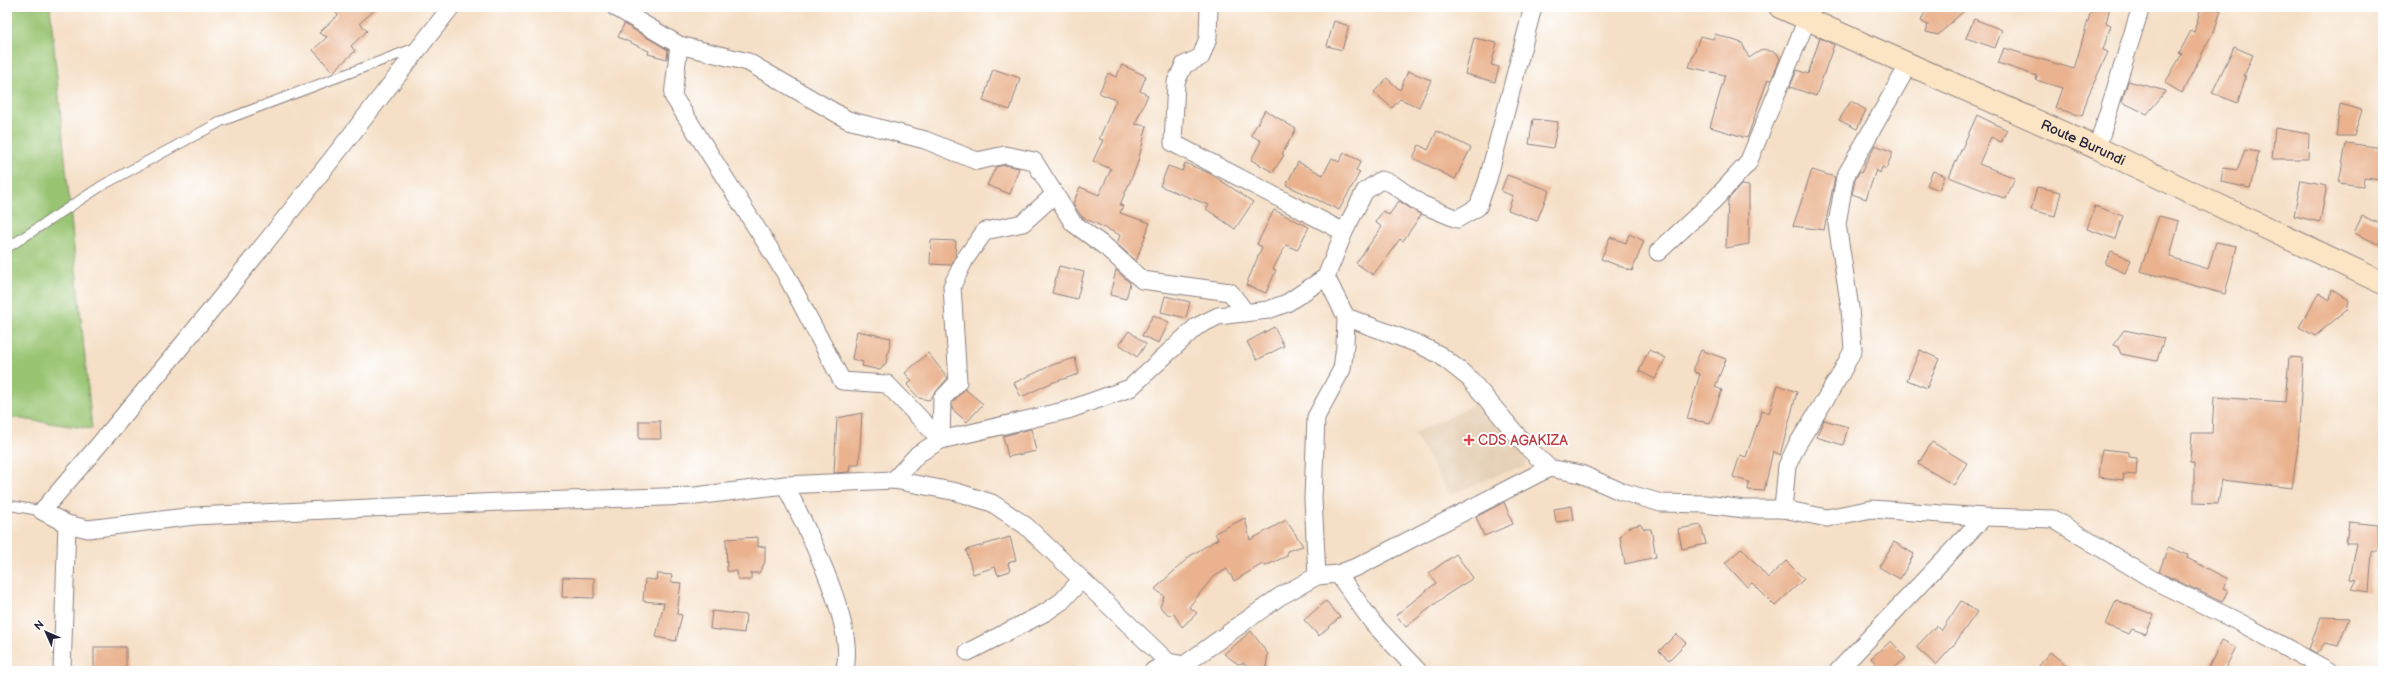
<svg xmlns="http://www.w3.org/2000/svg" width="2390" height="678" font-family="'Balsamiq Sans',sans-serif">
  <style>
    .built { fill: #e5d0b6 }
    .green { fill: #99c472; stroke: #5e7356 }
    .building { fill: #eab28e }
    .lines { fill: none; stroke-linecap: round; stroke-linejoin: round }
    .lane-casing { stroke: #8c8080; stroke-width: 11 }
    .street-casing { stroke: #8c8080; stroke-width: 19 }
    .secondary-casing { stroke: #8c8080; stroke-width: 24 }
    .lane { stroke: #fff; stroke-width: 9 }
    .street { stroke: #fff; stroke-width: 17 }
    .secondary { stroke: #fce5c4; stroke-width: 22 }
    .health-dot { fill: #e0444e; stroke: #fff; stroke-width: 1.5 }
    .labels { text-anchor: middle; stroke-width: 4; stroke-linejoin: round; paint-order: stroke }
    .street-label { font-size: 14px; fill: #22223b; stroke: #fff }
    .health-label { font-size: 14px; fill: #be3a42; stroke: #fff; text-anchor: start }
  </style>
  <rect width="100%" height="100%" fill="#fff"/>
  <filter id="ink" filterUnits="userSpaceOnUse"><feTurbulence type="fractalNoise" baseFrequency=".025" numOctaves="2"/><feDisplacementMap in="SourceGraphic" scale="8" xChannelSelector="R" yChannelSelector="G"/><feConvolveMatrix kernelMatrix="1 2 1 2 8 2 1 2 1" color-interpolation-filters="sRGB"/></filter>
  <filter id="wash" filterUnits="userSpaceOnUse"><feTurbulence type="fractalNoise" baseFrequency=".012" numOctaves="4" result="noise"/><feDisplacementMap in="SourceGraphic" scale="16" xChannelSelector="R" yChannelSelector="G"/><feGaussianBlur stdDeviation="0.9" result="paint"/><feColorMatrix in="noise" values="0 0 0 0 0 0 0 0 0 0 0 0 0 0 0 0 0 1.4 0 .05"/><feComposite in="paint" operator="in"/></filter>
  <g filter="url(#wash)">
    <rect width="100%" height="100%" fill="#f5dfc6"/>
    <path class="built" d="M1486 399 1527 447 1526 467 1505 472 1450 495 1414 433Z"/>
    <path class="green" d="M7 7H50L92 429 7 417Z"/>
    <g id="blocks">
      <g class="building">
        <path d="M330 7H378L360 23 367 31 351 46 355 51 333 72 313 50 327 37 319 33 338 15Z"/>
        <path d="M1927 7H1968L1938 35 1926 32 1928 25 1921 21Z"/>
        <path d="M2092 7H2110L2106 23 2111 25 2103 50 2108 52 2088 96 2082 116 2055 108 2062 88 2036 80 2037 76 1998 63 2004 48 2074 69Z"/>
        <path d="M2201 7 2221 10 2214 32H2213L2182 93 2165 83 2182 54 2179 53 2191 31 2194 32Z"/>
        <path d="M1974 19 2002 30 1995 48 1966 38Z"/>
        <path d="M1334 21 1349 26 1342 50 1327 46Z"/>
        <path d="M624 24 668 50 667 59 648 54 649 51 618 37Z"/>
        <path d="M1715 34 1742 43 1749 58 1763 49 1777 53 1780 59 1771 80 1768 79 1747 138 1710 127 1725 75 1689 67 1700 36 1713 39Z"/>
        <path d="M1474 38 1497 43 1491 65 1499 67 1495 82 1465 74Z"/>
        <path d="M1820 38 1834 45 1816 96 1790 87 1797 70 1808 74Z"/>
        <path d="M2234 47 2253 55 2244 76H2246L2238 103 2212 93Z"/>
        <path d="M1122 65 1146 76 1140 91 1148 95 1135 124 1147 126 1137 165 1120 205 1123 206 1120 213 1150 223 1136 261 1117 244 1120 235 1082 217 1073 204 1080 187 1099 195 1111 169 1093 161 1103 140 1099 139 1116 100 1099 93 1108 73 1116 77Z"/>
        <path d="M993 69 1020 78 1010 110 983 101Z"/>
        <path d="M1408 71 1431 80 1419 107 1400 99 1392 108 1374 92 1387 78 1400 90Z"/>
        <path d="M2128 81 2166 91 2147 114 2122 102Z"/>
        <path d="M1851 101 1866 110 1857 129 1839 120Z"/>
        <path d="M2340 104 2362 110 2354 136H2336Z"/>
        <path d="M1265 110 1296 129 1282 154 1284 155 1273 172 1251 160 1261 141 1251 135Z"/>
        <path d="M1977 115 2007 130 2001 142 1991 137 1979 164 2015 178 2006 199 1949 177Z"/>
        <path d="M1533 119 1558 122 1553 148 1529 144Z"/>
        <path d="M2275 128 2309 134 2308 159H2272Z"/>
        <path d="M1437 131 1471 148 1455 179 1413 158 1419 145 1428 150Z"/>
        <path d="M2346 143 2383 148 2381 180 2364 178 2363 186 2339 183Z"/>
        <path d="M1875 145 1893 152 1886 169 1882 167 1880 173 1876 170 1866 199 1852 194 1855 180 1859 172 1861 173Z"/>
        <path d="M2245 150 2259 152 2250 188 2221 182 2223 168 2237 170Z"/>
        <path d="M1344 153 1361 161 1356 170 1360 172 1339 210 1286 185 1298 162 1323 175 1332 158 1339 162Z"/>
        <path d="M1185 163 1211 174 1253 202 1235 229 1206 209 1209 205 1160 186 1168 166 1182 171Z"/>
        <path d="M1005 165 1019 168 1010 194 987 185 996 167Z"/>
        <path d="M1812 170 1835 177 1824 230 1793 226Z"/>
        <path d="M1933 171 1945 176 1939 190 1927 185Z"/>
        <path d="M1507 175 1549 190 1537 221 1508 210 1513 196 1501 191Z"/>
        <path d="M2301 180 2327 185 2320 222 2294 216Z"/>
        <path d="M1741 185 1749 186V244L1726 248 1728 200Z"/>
        <path d="M2037 187 2061 192 2055 216 2031 210Z"/>
        <path d="M1399 201 1421 215 1403 241 1400 239 1373 275 1356 263 1382 227 1375 222 1383 211 1389 215Z"/>
        <path d="M2095 206 2123 216 2115 239 2087 229Z"/>
        <path d="M1274 210 1309 227 1297 250 1286 245 1273 269 1276 270 1266 293 1246 285 1262 247 1257 244Z"/>
        <path d="M2159 216 2179 221 2170 257 2208 269 2216 242 2237 246 2225 294 2140 271Z"/>
        <path d="M2362 216 2383 225V246L2354 233Z"/>
        <path d="M1629 234 1644 241 1632 271 1601 259 1610 237 1626 243Z"/>
        <path d="M931 240 956 241 955 257 951 265 930 264Z"/>
        <path d="M2111 251 2131 260 2125 273 2105 264Z"/>
        <path d="M1059 266 1084 272 1077 299 1052 293Z"/>
        <path d="M1116 270 1130 283 1126 299 1110 295Z"/>
        <path d="M2332 289 2349 300 2347 310 2315 336 2299 327 2319 293 2330 300Z"/>
        <path d="M1165 296 1190 302 1186 318 1161 312Z"/>
        <path d="M1153 315 1169 322 1159 343 1142 336Z"/>
        <path d="M1274 327 1284 346 1257 360 1247 342Z"/>
        <path d="M2124 330 2164 338 2157 361 2121 354 2118 347 2113 345Z"/>
        <path d="M857 331 891 338 886 363 880 370 862 366 863 362 852 359Z"/>
        <path d="M1129 331 1146 344 1137 357 1119 344Z"/>
        <path d="M1649 350 1666 358 1655 379 1639 371Z"/>
        <path d="M1701 350 1726 359 1715 387 1722 390 1710 423 1687 419 1700 374 1694 372V366Z"/>
        <path d="M1920 350 1939 359 1927 388 1907 380Z"/>
        <path d="M928 353 948 378 929 400 919 398 907 385 912 381 905 373Z"/>
        <path d="M2289 357 2303 358 2298 446 2292 488 2222 480 2218 504 2194 503V463L2190 462 2192 433H2212L2214 397 2285 402Z"/>
        <path d="M1075 358 1079 374 1051 383 1021 397 1014 383 1052 365Z"/>
        <path d="M1778 385 1797 392 1780 455 1773 451 1764 491 1748 490 1749 482 1733 477 1740 455 1746 457 1762 410 1769 413Z"/>
        <path d="M965 389 983 404 967 422 952 409V403Z"/>
        <path d="M862 413 859 465H850L849 472 834 473 837 418Z"/>
        <path d="M1824 420 1848 427 1843 445 1816 437Z"/>
        <path d="M639 421H660L661 439H639Z"/>
        <path d="M1031 429 1036 451 1008 457 1003 436Z"/>
        <path d="M1932 442 1967 463 1954 485 1918 464Z"/>
        <path d="M2102 449 2129 452V457L2137 458 2136 475 2123 474 2124 480 2099 477Z"/>
        <path d="M1504 502 1513 524 1484 536 1476 517Z"/>
        <path d="M1572 506 1574 520 1556 522 1554 509Z"/>
        <path d="M1245 518 1250 540 1286 520 1303 546 1287 551V556L1265 566 1264 563 1234 581 1227 569 1212 578 1189 607 1197 613 1182 627 1174 614 1169 615 1160 607 1164 596 1155 589 1190 556 1218 539 1215 533Z"/>
        <path d="M2349 522 2378 525 2379 549 2372 551 2369 592 2352 589 2357 580 2350 579 2357 543H2346Z"/>
        <path d="M1640 524 1644 529H1651L1656 557 1625 564 1620 537 1628 528Z"/>
        <path d="M1701 525 1706 544 1682 549 1678 529Z"/>
        <path d="M758 537V547L765 546V562L759 573H751V580H738L737 571H727L726 539Z"/>
        <path d="M1010 537 1016 560 1008 563 1010 571 998 575 995 567 973 574 966 550Z"/>
        <path d="M1894 542 1914 554 1900 579 1879 567Z"/>
        <path d="M2168 547 2188 555 2187 558 2228 579 2223 588 2228 590 2222 602 2159 572Z"/>
        <path d="M1742 548 1768 578 1786 561 1804 579 1775 606 1752 583 1747 587 1725 563Z"/>
        <path d="M1456 554 1473 578 1445 596 1406 627 1396 615 1436 583 1429 573Z"/>
        <path d="M657 574 672 575 671 582 681 583 677 614 682 615 676 641 656 637 664 603 643 601 645 579 656 580Z"/>
        <path d="M563 577 594 578V598L562 597Z"/>
        <path d="M2116 600 2154 615 2146 634 2132 629 2129 634 2106 625Z"/>
        <path d="M1326 601 1340 617 1319 636 1304 620Z"/>
        <path d="M1961 601 1977 612 1953 646 1936 665 1916 647 1936 626 1941 631Z"/>
        <path d="M712 611 746 615 744 633 710 629Z"/>
        <path d="M2321 617 2349 618 2338 646 2325 643 2316 653 2309 649Z"/>
        <path d="M1251 631 1268 654 1266 667 1253 670 1243 663 1238 664 1224 654Z"/>
        <path d="M1676 634 1686 643 1669 660 1659 651Z"/>
        <path d="M2222 640 2236 647 2224 671H2207Z"/>
        <path d="M1891 641 1906 658 1891 671H1882L1871 658Z"/>
        <rect x="94" y="647" width="32" height="24"/>
        <path d="M2050 652 2073 671H2035Z"/>
      </g>
    </g>
  </g>
  <g filter="url(#ink)">
    <use href="#blocks" fill-opacity="0" stroke="#8c8080" stroke-width="1"/>
    <g class="lines">
      <g class="lane-casing">
        <g id="lane">
          <path d="M7 248 103 185 222 121 415 48"/>
          <path d="M7 505 42 511"/>
        </g>
      </g>
      <g class="street-casing">
        <g id="street">
          <path d="M451 7C318 178 184 348 42 511L67 524 88 529 194 516 501 502 695 496 785 485 894 480 957 492 992 503 1026 526 1168 662"/>
          <path d="M615 7 679 45 748 62 848 120 925 140 977 161 1005 155 1034 161 1073 223 1107 248 1142 280 1230 292 1246 313"/>
          <path d="M1209 7 1208 38 1201 57 1184 65 1176 82 1173 143 1344 232"/>
          <path d="M679 45 673 96 785 273 842 381 887 384 941 440"/>
          <path d="M2097 148 2141 7"/>
          <path d="M1658 252 1715 199 1748 163 1812 7"/>
          <path d="M1326 277 1346 317 1418 344 1440 355 1469 378 1527 447 1549 468 1581 474 1620 491 1661 503 1705 504 1744 509H1783L1827 518 1872 509 1984 517 2053 519 2155 581 2239 622 2329 671"/>
          <path d="M941 440 942 399 958 382 952 286 965 259 985 231 1023 223 1055 194"/>
          <path d="M894 480 918 454 941 440 1068 410 1130 388 1196 327 1218 316 1268 310 1287 303 1326 277 1344 232 1365 191 1381 180 1391 183 1421 204 1457 219 1478 207 1488 179 1533 7"/>
          <path d="M785 485C805 525 859 629 844 671"/>
          <path d="M1783 509 1787 466 1797 445 1839 377 1853 350 1850 308 1837 224 1845 177 1909 64"/>
          <path d="M1338 574 1373 623 1418 671"/>
          <path d="M1317 576 1313 499 1316 417 1342 369 1345 346 1346 317"/>
          <path d="M968 652 1046 612 1062 601 1081 580"/>
          <path d="M1184 665 1279 597 1317 576 1338 574 1359 566 1549 468"/>
          <path d="M62 671 67 524"/>
          <path d="M1153 671 1168 662 1179 664"/>
          <path d="M1838 671 1984 517"/>
        </g>
      </g>
      <g class="secondary-casing">
        <g id="secondary">
          <path id="s1" d="M1780 7 2097 148 2383 283"/>
        </g>
      </g>
      <use href="#lane" class="lane"/>
      <use href="#street" class="street"/>
      <use href="#secondary" class="secondary"/>
    </g>
  </g>
  <path class="health-dot" d="M1467 434h4v4h4v4h-4v4h-4v-4h-4v-4h4z"/>
  <g class="labels">
    <g class="street-label">
      <text dy="5" stroke="none"><textPath href="#s1" startOffset="332">Route Burundi</textPath></text>
    </g>
    <g class="health-label">
      <text x="1478" y="445">CDS AGAKIZA</text>
    </g>
  </g>
  <rect width="2390" height="678" fill="none" stroke="#fff" stroke-width="24"/>
  <g transform="translate(46 632) rotate(315)" stroke="#ffffff" stroke-width="3" paint-order="stroke">
  <path d="M0-3L7 15L0 10L-7 15Z" fill="#22223b"/>
  <text y="-6" font-size="11" font-weight="bold" text-anchor="middle" fill="#22223b">N</text>
  </g>
</svg>
